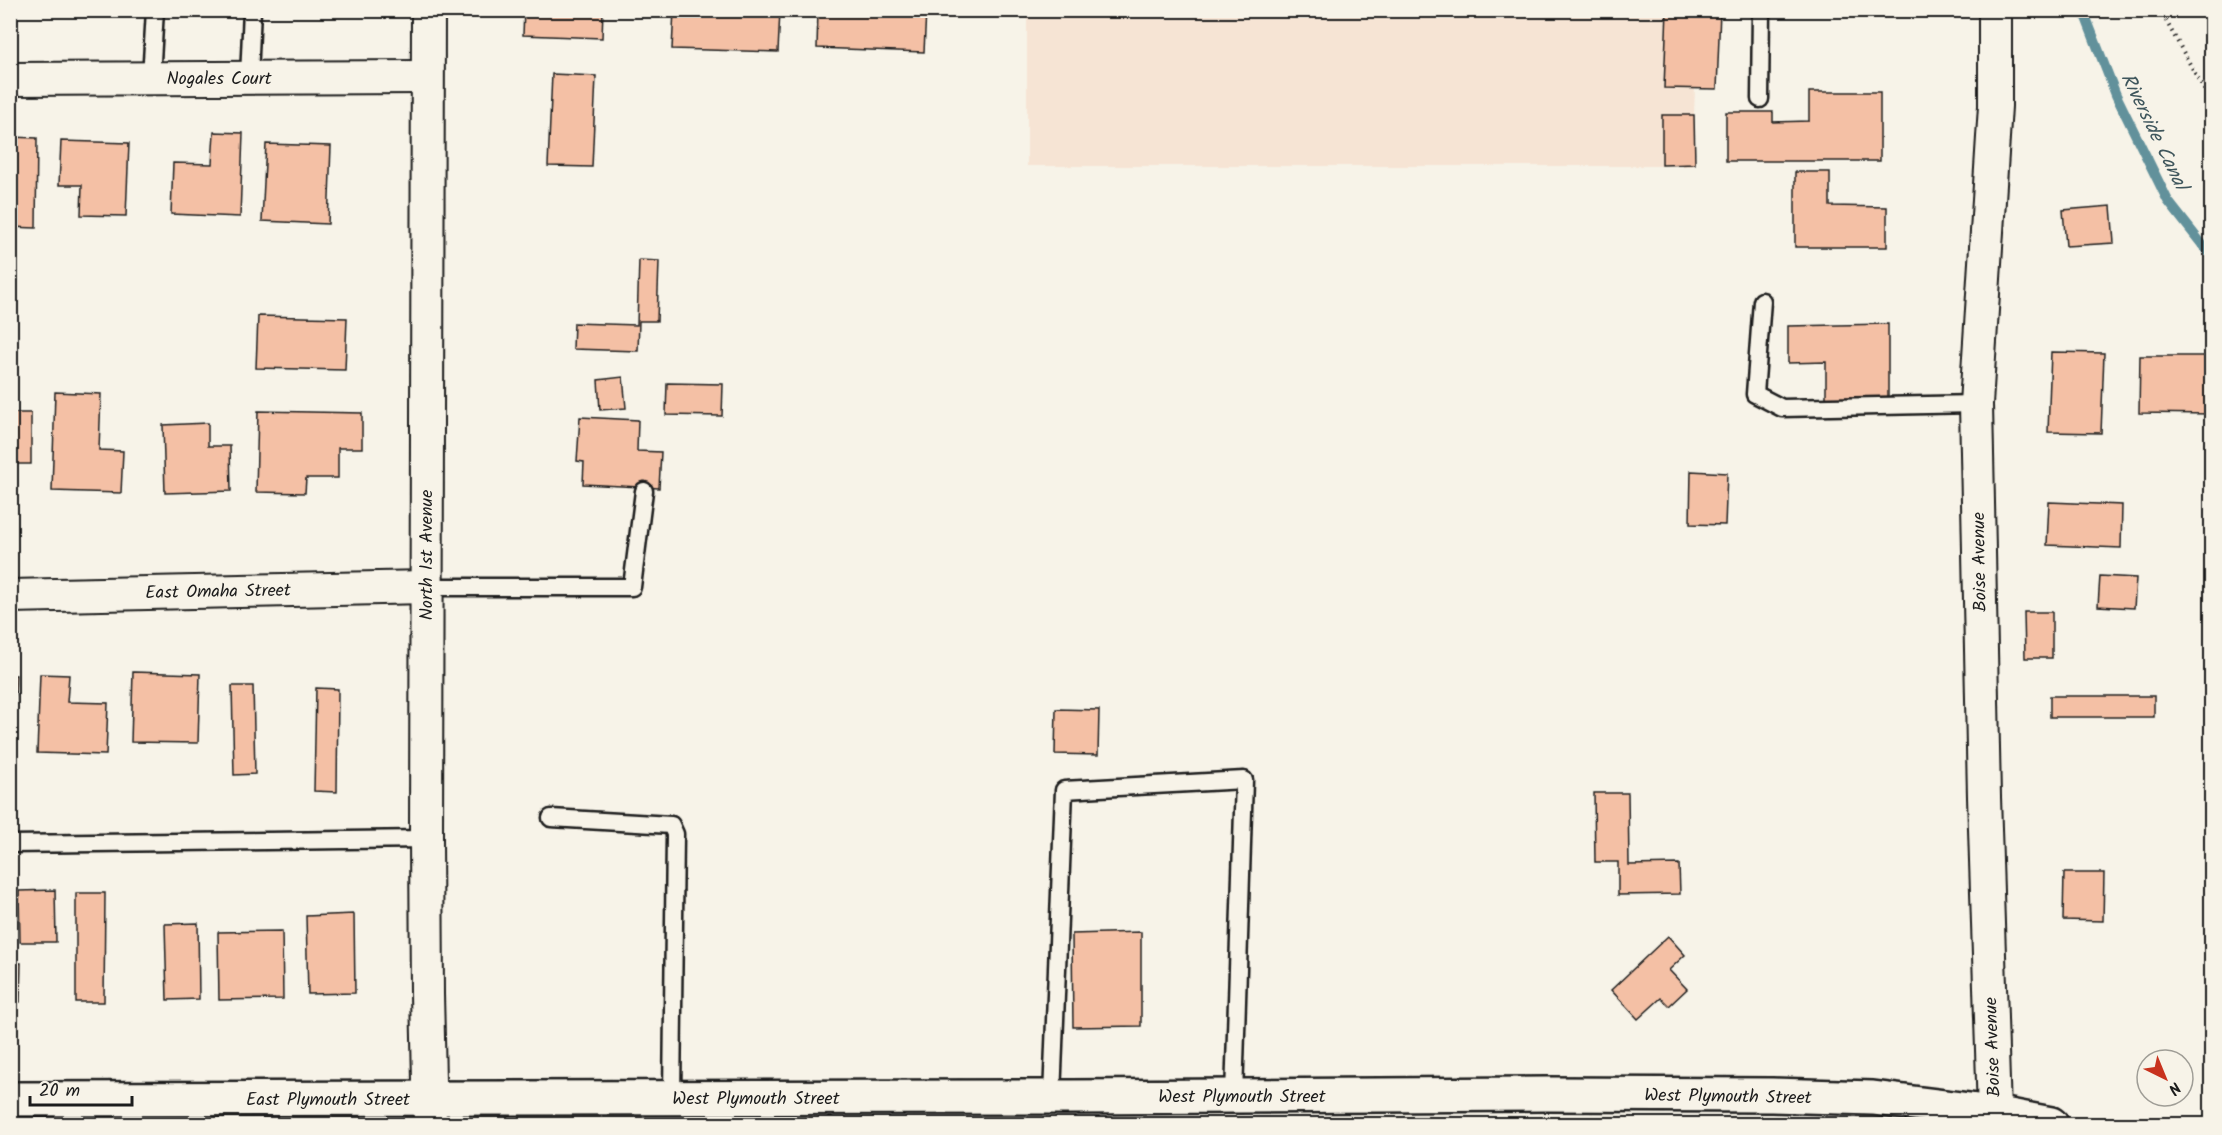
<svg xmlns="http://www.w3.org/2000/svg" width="2222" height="1135" font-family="Kalam,sans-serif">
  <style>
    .built { fill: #f6e4d4 }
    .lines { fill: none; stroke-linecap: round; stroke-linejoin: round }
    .stream { stroke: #62919b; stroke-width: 10 }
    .building { fill: #f4c0a5; stroke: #1c1c1c; stroke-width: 1.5 }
    .service-casing { stroke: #1c1c1c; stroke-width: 21 }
    .minor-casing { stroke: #1c1c1c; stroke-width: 36 }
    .tertiary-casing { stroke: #1c1c1c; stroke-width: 38 }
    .path { stroke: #1c1c1c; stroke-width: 4; stroke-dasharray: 1.5 4.5; stroke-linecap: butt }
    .service { stroke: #f7f3e8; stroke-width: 16 }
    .minor { stroke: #f7f3e8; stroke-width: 32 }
    .tertiary { stroke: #f7f3e8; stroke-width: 33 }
    .labels { text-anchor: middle; stroke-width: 4.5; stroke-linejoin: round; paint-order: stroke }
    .street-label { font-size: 18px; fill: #1c1c1c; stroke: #f7f3e8 }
    .water-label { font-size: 20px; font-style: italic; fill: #3f565c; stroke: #f7f3e8 }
  </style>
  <rect width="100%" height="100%" fill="#f7f3e8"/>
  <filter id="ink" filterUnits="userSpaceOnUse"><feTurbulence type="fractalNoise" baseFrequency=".0167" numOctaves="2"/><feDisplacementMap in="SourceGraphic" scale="12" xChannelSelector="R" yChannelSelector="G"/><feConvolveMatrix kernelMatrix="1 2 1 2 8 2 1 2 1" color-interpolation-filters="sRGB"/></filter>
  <g filter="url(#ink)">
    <path class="built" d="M1027 11H1698L1692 166H1027Z"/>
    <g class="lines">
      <path class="stream" d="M2083 10 2116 95 2168 201 2212 257"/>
    </g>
    <g class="building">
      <path d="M524 10H603L602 38 523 35Z"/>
      <path d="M674 10H780L778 52 672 49Z"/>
      <path d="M818 10H926L924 52 817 48Z"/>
      <path d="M1667 10H1720L1717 89 1664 88Z"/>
      <path d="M552 74 596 76 592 167 548 166Z"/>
      <path d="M1809 92H1880V161H1726V112H1773V122L1809 121Z"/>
      <path d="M1662 115H1694L1695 164 1662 165Z"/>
      <path d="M214 132 243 133 240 217 171 214 173 163 212 164Z"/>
      <path d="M10 137 37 138 36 228 10 227Z"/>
      <path d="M61 141 129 143 126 216 81 215 82 185H59Z"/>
      <path d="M266 144 331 146 328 224 262 221Z"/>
      <path d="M1795 172H1830V206L1887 207V247H1795Z"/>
      <path d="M2111 206 2114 243 2066 246 2063 210Z"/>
      <path d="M639 260 659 261 657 321H639L638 351 573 349 574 323 637 325Z"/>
      <path d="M258 316 347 318 345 370 256 368Z"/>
      <path d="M1888 324V400H1826V362L1788 363V326Z"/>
      <path d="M2051 352 2104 353 2101 433 2048 432Z"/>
      <path d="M2140 356H2212V414L2139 413Z"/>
      <path d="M623 377 626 408 600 410 598 380Z"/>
      <path d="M667 383 723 384 722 416 666 415Z"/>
      <path d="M55 392 101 394 99 450 123 451 121 493 52 491Z"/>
      <path d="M258 411 362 413V448H338V478H306L305 493 256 492Z"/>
      <rect x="10" y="413" width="21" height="51"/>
      <path d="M580 417 638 420 637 451 661 452 659 488 583 484 584 462 577 461Z"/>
      <path d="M208 423V446H230L231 491 165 493 163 425Z"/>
      <path d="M1691 471 1727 473 1725 525 1690 524Z"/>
      <path d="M2049 502 2122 505 2121 548 2047 545Z"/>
      <path d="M2100 576 2136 578 2134 608 2098 606Z"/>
      <path d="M2024 612H2052V658H2025Z"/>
      <path d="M133 672 200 674 198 743 131 742Z"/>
      <path d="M40 674 69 675 67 702 108 703 106 755 37 753Z"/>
      <path d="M10 675H16L13 768H10Z"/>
      <path d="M232 686H253L255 774 234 775Z"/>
      <path d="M316 688 338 689 337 792 314 791Z"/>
      <rect x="2050" y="696" width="104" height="21"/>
      <path d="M1056 709 1099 710 1098 755 1055 754Z"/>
      <path d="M1594 793H1628L1629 865 1679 864 1680 894 1618 895V862H1595Z"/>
      <path d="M2064 873H2104L2103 921 2063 920Z"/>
      <path d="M55 890 56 942H20L19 891Z"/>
      <path d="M76 893H105L104 1002H76Z"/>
      <path d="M354 914 355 993 308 994 306 916Z"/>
      <path d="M198 923 199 999 167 1000 165 924Z"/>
      <path d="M282 931 283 999 219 1000 218 932Z"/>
      <path d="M1141 932V1026L1073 1027 1072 934Z"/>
      <path d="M1668 936 1685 955 1669 970 1687 989 1669 1006 1661 998 1638 1019 1611 990Z"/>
      <path d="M10 963H21L20 1002 10 1001Z"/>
    </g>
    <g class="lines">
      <g class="service-casing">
        <g id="service">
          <path d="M249 77 252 10"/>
          <path d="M151 78 155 10"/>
          <path d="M1760 99 1761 10"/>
          <path d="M1762 301 1755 394 1782 408 1976 404"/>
          <path d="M426 587H632L644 491"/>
          <path d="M551 818 671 825 675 834 672 1098"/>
          <path d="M10 844 426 839"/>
          <path d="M1052 1097 1064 790 1244 780 1234 1096"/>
        </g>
      </g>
      <g class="minor-casing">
        <g id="minor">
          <path d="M428 10 426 839 427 994 430 1124"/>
          <path d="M10 79 427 77"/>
          <path d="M10 596 426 587"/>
          <path d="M1994 1113 1984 797 1976 404 1995 106V10"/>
        </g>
      </g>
      <g class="tertiary-casing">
        <path id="tertiary" d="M10 1099 1070 1097 1546 1094 1772 1095 1873 1098 1994 1113 2051 1124"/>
      </g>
      <path class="path" d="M2160 10 2212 104"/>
      <use href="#service" class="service"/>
      <use href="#minor" class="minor"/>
      <use href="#tertiary" class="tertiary"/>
    </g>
  </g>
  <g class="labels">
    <g class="street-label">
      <text x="219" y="84">Nogales Court</text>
      <text transform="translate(426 555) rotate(-90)" y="6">North 1st Avenue</text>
      <text transform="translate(1979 562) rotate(-91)" y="6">Boise Avenue</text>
      <text transform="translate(218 591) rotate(-1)" y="6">East Omaha Street</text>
      <text transform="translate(1992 1047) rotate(-92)" y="6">Boise Avenue</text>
      <text x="1242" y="1102">West Plymouth Street</text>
      <text transform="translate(1728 1096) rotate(1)" y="6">West Plymouth Street</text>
      <text x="756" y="1104">West Plymouth Street</text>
      <text x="328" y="1105">East Plymouth Street</text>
    </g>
    <g class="water-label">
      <text transform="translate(2155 131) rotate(64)" y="7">Riverside Canal</text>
    </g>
  </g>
  <rect width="2222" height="1135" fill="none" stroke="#f7f3e8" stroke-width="36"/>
  <rect x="18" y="18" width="2186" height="1099" fill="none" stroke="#1c1c1c" stroke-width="2" filter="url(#ink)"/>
  <g transform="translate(2165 1078) rotate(137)"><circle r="28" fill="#f7f3e8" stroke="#9f9d96" stroke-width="1.5"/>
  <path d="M0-4.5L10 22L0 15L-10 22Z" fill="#c8321e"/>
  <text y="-9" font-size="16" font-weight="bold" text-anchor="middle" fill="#1c1c1c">N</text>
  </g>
  <path d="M30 1096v9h102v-9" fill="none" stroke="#1c1c1c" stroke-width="3"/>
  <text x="39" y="1096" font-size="18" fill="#1c1c1c" stroke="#f7f3e8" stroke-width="4.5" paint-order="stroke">20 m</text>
</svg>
